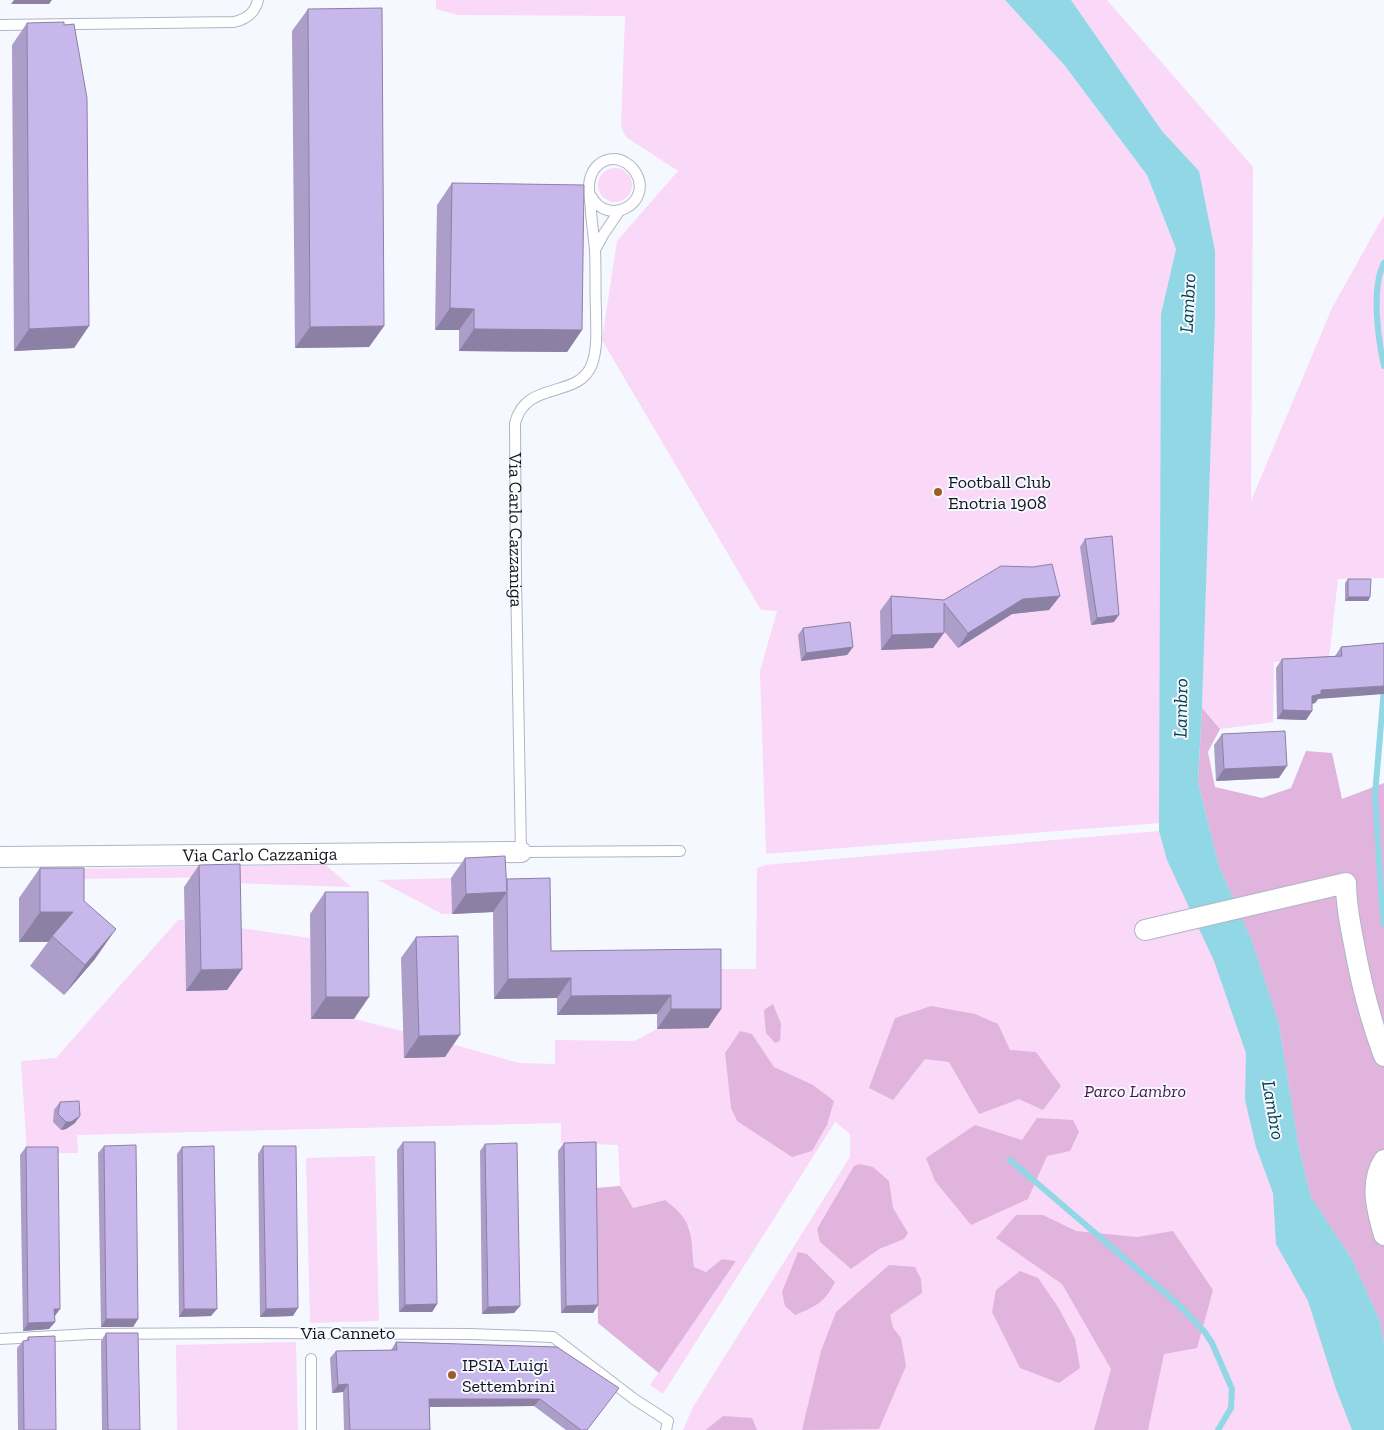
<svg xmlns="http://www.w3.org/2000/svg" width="1384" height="1430" font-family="'Zilla Slab',serif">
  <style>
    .green { fill: #fad8f7; fill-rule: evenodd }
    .forest { fill: #e0b4dc }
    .water { fill: #91d7e5 }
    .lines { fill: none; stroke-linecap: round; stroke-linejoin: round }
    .stream { stroke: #91d7e5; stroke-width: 6 }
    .lane-casing { stroke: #afb5c6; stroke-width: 12 }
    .street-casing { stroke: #afb5c6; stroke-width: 22 }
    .lane { stroke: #fff; stroke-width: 10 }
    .street { stroke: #fff; stroke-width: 20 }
    .wall { fill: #ac9dc9 }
    .shaded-wall { fill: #8c80a4 }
    .building { fill: #c8b7ea; stroke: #8c80a4 }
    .poi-dot { fill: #9d5d27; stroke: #f5f8ff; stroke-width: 2 }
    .labels { text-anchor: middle; stroke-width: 4; stroke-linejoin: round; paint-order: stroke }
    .poi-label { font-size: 18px; fill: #12141b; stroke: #f5f8ff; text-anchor: start }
    .street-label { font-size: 18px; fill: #12141b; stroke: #f5f8ff }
    .park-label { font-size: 18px; font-style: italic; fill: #491748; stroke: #f5f8ff }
    .water-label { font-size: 19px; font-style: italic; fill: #00414b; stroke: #f5f8ff }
  </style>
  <rect width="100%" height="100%" fill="#f5f8ff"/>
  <g class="green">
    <path d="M436 0H1005L1065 66 1147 175 1176 249 1161 314 1160 823 766 854 760 671 777 611 761 610 602 340 617 241 678 171 626 137 621 127 625 16 457 15 436 9Z"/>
    <path d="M1071 0H1107L1253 167 1251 501 1332 308 1384 215V578L1338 579 1329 659 1274 662 1273 722 1220 729 1202 708 1215 318 1199 171 1162 131Z"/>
    <circle cx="615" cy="185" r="17"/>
    <path d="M1384 813V1430H683L693 1407 850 1157V1134L835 1122 663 1394 650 1385 736 1261 722 1259 706 1272 694 1267 690 1227 665 1200 633 1208 620 1186 618 1145 561 1143V1123L77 1135 78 1153 27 1154 21 1061 56 1058 178 920H184L186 991 226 926 310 938 311 1019H354L445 1042 519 1063 555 1064V1040L634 1041 657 1029 707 1028V969H756L757 868 765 865 1159 831 1161 837ZM752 1034 774 1067 737 1121 731 1108 725 1053Z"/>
    <path d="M326 865 351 887 233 883 226 877 69 879V869Z"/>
    <path d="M451 878 452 914H442L378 880Z"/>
    <path d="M375 1156 379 1321 310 1323 306 1158Z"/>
    <path d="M296 1342 298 1430H177L176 1345Z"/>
  </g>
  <g class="forest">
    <path d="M1202 708 1220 729 1208 752 1215 787 1262 798 1291 788 1306 751 1332 753 1342 799 1384 783V1344L1380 1321 1352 1259 1311 1197 1299 1148 1279 1024 1252 941 1219 866 1198 782Z"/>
    <path d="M773 1004 781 1024 780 1041 775 1043 766 1033 764 1010Z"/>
    <path d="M931 1006 975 1014 998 1024 1010 1050 1036 1052 1061 1086 1043 1110 1019 1099 979 1114 949 1062 925 1059 893 1100 869 1088 895 1018Z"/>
    <path d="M740 1031 752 1034 774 1067 813 1085 834 1101 827 1125 812 1151 792 1157 737 1121 731 1108 725 1053Z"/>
    <path d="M1037 1118 1073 1120 1079 1132 1070 1151 1047 1156 1028 1199 971 1225 935 1181 926 1158 975 1125 1022 1140Z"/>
    <path d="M860 1164 873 1167 889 1181 893 1208 908 1233 904 1239 879 1249 851 1269 820 1242 817 1229 854 1166Z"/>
    <path d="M620 1186 633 1208 665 1200C695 1223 690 1232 694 1267L706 1272 722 1259 736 1261 659 1373 598 1323 596 1188Z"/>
    <path d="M1016 1215H1043L1076 1231 1137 1237 1173 1231 1213 1290 1197 1348 1164 1354 1148 1430H1094L1111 1369 1062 1284 996 1238Z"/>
    <path d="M798 1252 807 1254 835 1282C825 1302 815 1307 795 1315L785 1306 782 1292Z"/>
    <path d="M889 1265 915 1267 921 1279 922 1293 890 1315 893 1328 901 1338 906 1366 879 1429 802 1430 821 1351 836 1312Z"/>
    <path d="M1020 1271 1038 1278 1058 1307 1075 1339 1080 1368 1059 1383 1020 1368 992 1312 996 1290Z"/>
    <path d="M723 1416 752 1418 757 1430H706Z"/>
  </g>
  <path class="water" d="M1005 0H1071L1162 131 1199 171 1215 251V318L1202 708 1198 782 1219 866 1252 941 1279 1024 1299 1148 1311 1197 1352 1259 1380 1321 1384 1344V1430H1352L1336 1389 1308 1301 1276 1244 1273 1193 1256 1147 1245 1100 1246 1053 1214 961 1167 860 1159 831 1161 314 1176 249 1147 175 1065 66Z"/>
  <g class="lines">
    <g class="stream">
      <path d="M1384 263C1371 288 1378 339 1384 366"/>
      <path d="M1384 688 1375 795 1382 909 1384 924"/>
      <path d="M1010 1160 1179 1305 1204 1331 1212 1343 1232 1389 1231 1408 1218 1430"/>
    </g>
    <g class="lane-casing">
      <g id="lane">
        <path d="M0 25 234 22C247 19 255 13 258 0"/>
        <path id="s1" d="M591 196C608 228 653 203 636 173 632 166 623 159 614 159 602 159 593 167 590 179 587 189 591 202 591 212 592 225 594 238 595 250 596 270 595 291 596 311 596 328 598 347 592 364 579 400 526 379 515 423L516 578 521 852 680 851"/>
        <path d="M595 250 603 235 620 210"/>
        <path d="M0 1339 91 1334 247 1333 471 1334 553 1337 634 1399 668 1421 666 1430"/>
        <path d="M311 1359V1430"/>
      </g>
    </g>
    <g class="street-casing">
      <g id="street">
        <path id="s2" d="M0 857 521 852"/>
        <path d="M1145 930 1346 883C1346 904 1350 924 1354 944 1361 983 1370 1019 1384 1056"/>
        <path d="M1384 1160C1369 1183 1377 1211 1384 1235"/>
      </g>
    </g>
    <use href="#lane" class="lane"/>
    <use href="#street" class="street"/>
  </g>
  <g class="wall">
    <path d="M308 9 384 326 369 347 295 348 292 31Z"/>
    <path d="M27 23 89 326 74 348 14 351 12 45Z"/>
    <path d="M452 183 582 330 567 352 459 351V330H435L437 205Z"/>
    <path d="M1085 539 1114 622 1091 625 1080 547Z"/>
    <path d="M1348 579 1370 597 1368 601H1345V583Z"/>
    <path d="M891 596 944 600 1060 596 1049 610 1012 614 958 648 944 631 933 648 881 650 880 611Z"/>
    <path d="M803 628 853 647 847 655 801 661 798 635Z"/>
    <path d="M1384 643 1318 699 1315 703 1312 704V711L1306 720 1277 719 1276 668 1282 659 1335 656 1341 647Z"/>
    <path d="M1222 734 1279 778 1216 781 1214 745Z"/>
    <path d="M465 858 506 880 551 951 721 1009 708 1028 657 1029V1014L557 1015V998L494 999 493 912 452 914 451 878Z"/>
    <path d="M199 865 242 969 227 990 186 991 184 887Z"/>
    <path d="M40 868 84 901 95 959 64 995 30 966 48 942H19V898Z"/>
    <path d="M325 892 354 1019H311L310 914Z"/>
    <path d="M416 937 445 1057 404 1058 401 958Z"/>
    <path d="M60 1102 75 1123 66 1129 61 1130 53 1122 54 1110Z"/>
    <path d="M403 1142 437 1304 432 1312H399L397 1150Z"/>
    <path d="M564 1143 598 1305 593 1313H561L558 1151Z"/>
    <path d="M485 1144 520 1306 514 1313 482 1314 480 1151Z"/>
    <path d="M104 1146 138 1319 133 1327H101L98 1153Z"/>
    <path d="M263 1146 293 1316 260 1317 258 1154Z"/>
    <path d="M26 1147 55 1316V1322L49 1329 23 1331 20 1155Z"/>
    <path d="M182 1147 211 1316 179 1317 177 1154Z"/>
    <path d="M106 1333 140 1430H102L101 1341Z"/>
    <path d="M28 1337 56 1430H18L17 1348 23 1341H26Z"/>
    <path d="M396 1342 557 1347 588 1430H566L534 1406 430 1407V1430H344L343 1392 332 1393 330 1358 336 1351 391 1350Z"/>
  </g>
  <g class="shaded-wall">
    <path d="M14 0H52L49 4H11Z"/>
    <path d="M450 308 474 309 459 330H435Z"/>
    <path d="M89 326 74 348 14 351 29 329Z"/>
    <path d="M384 326 369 347 295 348 310 327Z"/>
    <path d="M474 329 582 330 567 352 459 351Z"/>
    <path d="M1060 596 1049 610 1012 614 958 648 968 633 1023 599Z"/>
    <path d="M1348 597H1370L1368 601H1345Z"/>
    <path d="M1119 615 1114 622 1091 625 1097 618Z"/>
    <path d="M944 633 933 648 881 650 892 635Z"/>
    <path d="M853 647 847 655 801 661 806 653Z"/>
    <path d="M1384 686V694L1318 699 1315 703 1306 705 1312 696 1321 690Z"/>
    <path d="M1283 710 1312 711 1306 720 1277 719Z"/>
    <path d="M1287 766 1279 778 1216 781 1224 769Z"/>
    <path d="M507 892 493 912 452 914 466 894Z"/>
    <path d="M40 912H73L48 942H19Z"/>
    <path d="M116 929 95 959 64 995 85 965Z"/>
    <path d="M242 969 227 990 186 991 201 970Z"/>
    <path d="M571 978 557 998 494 999 508 979Z"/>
    <path d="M671 995 657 1014 557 1015 571 996Z"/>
    <path d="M326 997H369L354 1019H311Z"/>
    <path d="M671 1009H721L708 1028 657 1029Z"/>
    <path d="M460 1035 445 1057 404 1058 419 1036Z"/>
    <path d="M80 1116 75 1123 66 1129 61 1130 66 1122Z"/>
    <path d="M437 1304 432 1312H399L405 1305Z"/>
    <path d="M598 1305 593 1313H561L566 1306Z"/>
    <path d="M520 1306 514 1313 482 1314 488 1307Z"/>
    <path d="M298 1308 293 1316 260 1317 266 1309Z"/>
    <path d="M54 1309H60L55 1316 49 1317Z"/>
    <path d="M184 1309H217L211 1316 179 1317Z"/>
    <path d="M106 1319H138L133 1327H101Z"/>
    <path d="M55 1322 49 1329 23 1331 28 1323Z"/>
    <path d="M348 1384 343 1392 332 1393 338 1385Z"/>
    <path d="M429 1399H540L534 1406 424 1407Z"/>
  </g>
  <g class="building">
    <path d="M382 8 384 326 310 327 308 9Z"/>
    <path d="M64 22V25L74 24 87 98 89 326 29 329 27 23Z"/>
    <path d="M452 183 584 185 582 330 474 329V309L450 308Z"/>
    <path d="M1112 536 1119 615 1097 618 1085 539Z"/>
    <path d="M1052 564 1060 596 1023 599 968 633 944 603V633L892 635 891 596 944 600 1001 566 1033 567Z"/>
    <path d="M1348 579H1371L1370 597H1348Z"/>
    <path d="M850 622 853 647 806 653 803 628Z"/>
    <path d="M1384 643V686L1321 690V694L1312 696V711L1283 710 1282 659 1342 656 1341 647Z"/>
    <path d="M1285 731 1287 766 1224 769 1222 734Z"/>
    <path d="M505 856 507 891V879L550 878 551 951 721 949V1009H671V995L571 996V978L508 979 507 892 466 894 465 858Z"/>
    <path d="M240 864 242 969 201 970 199 865Z"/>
    <path d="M40 868H84V901L116 929 85 965 52 936 73 912H40Z"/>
    <path d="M325 892H368L369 997H326Z"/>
    <path d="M458 936 460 1035 419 1036 416 937Z"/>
    <path d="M79 1101 80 1116 71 1122H66L58 1114 60 1102Z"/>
    <path d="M403 1142H435L437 1304 405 1305Z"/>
    <path d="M596 1142 598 1305 566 1306 564 1143Z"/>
    <path d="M517 1143 520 1306 488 1307 485 1144Z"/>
    <path d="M136 1145 138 1319H106L104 1146Z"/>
    <path d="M214 1146 217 1309H184L182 1147Z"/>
    <path d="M263 1146H296L298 1308 266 1309Z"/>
    <path d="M26 1147H58L60 1309H54L55 1322 28 1323Z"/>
    <path d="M106 1333H138L140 1430H108Z"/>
    <path d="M55 1336 56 1430H24L23 1341 29 1340 28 1337Z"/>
    <path d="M396 1342 557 1347 619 1388 587 1430H581L540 1399H429L430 1430H350L348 1384 338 1385 336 1351 397 1350Z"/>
  </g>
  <g class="poi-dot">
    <circle cx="938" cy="492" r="5"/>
    <circle cx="452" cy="1375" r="5"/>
  </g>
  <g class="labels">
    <g class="poi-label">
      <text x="948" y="488">Football Club<tspan x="948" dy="21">Enotria 1908</tspan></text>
      <text x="462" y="1371">IPSIA Luigi<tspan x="462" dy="21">Settembrini</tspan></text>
    </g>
    <g class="street-label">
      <text dy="6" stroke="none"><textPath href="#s1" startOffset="538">Via Carlo Cazzaniga</textPath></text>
      <text dy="6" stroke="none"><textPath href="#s2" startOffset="260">Via Carlo Cazzaniga</textPath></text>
      <text x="348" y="1339">Via Canneto</text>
    </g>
    <g class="park-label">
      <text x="1135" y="1097">Parco Lambro</text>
    </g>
    <g class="water-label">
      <text transform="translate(1187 303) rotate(-87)" y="7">Lambro</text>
      <text transform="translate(1180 708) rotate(-89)" y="7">Lambro</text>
      <text transform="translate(1274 1110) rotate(80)" y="7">Lambro</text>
    </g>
  </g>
</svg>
